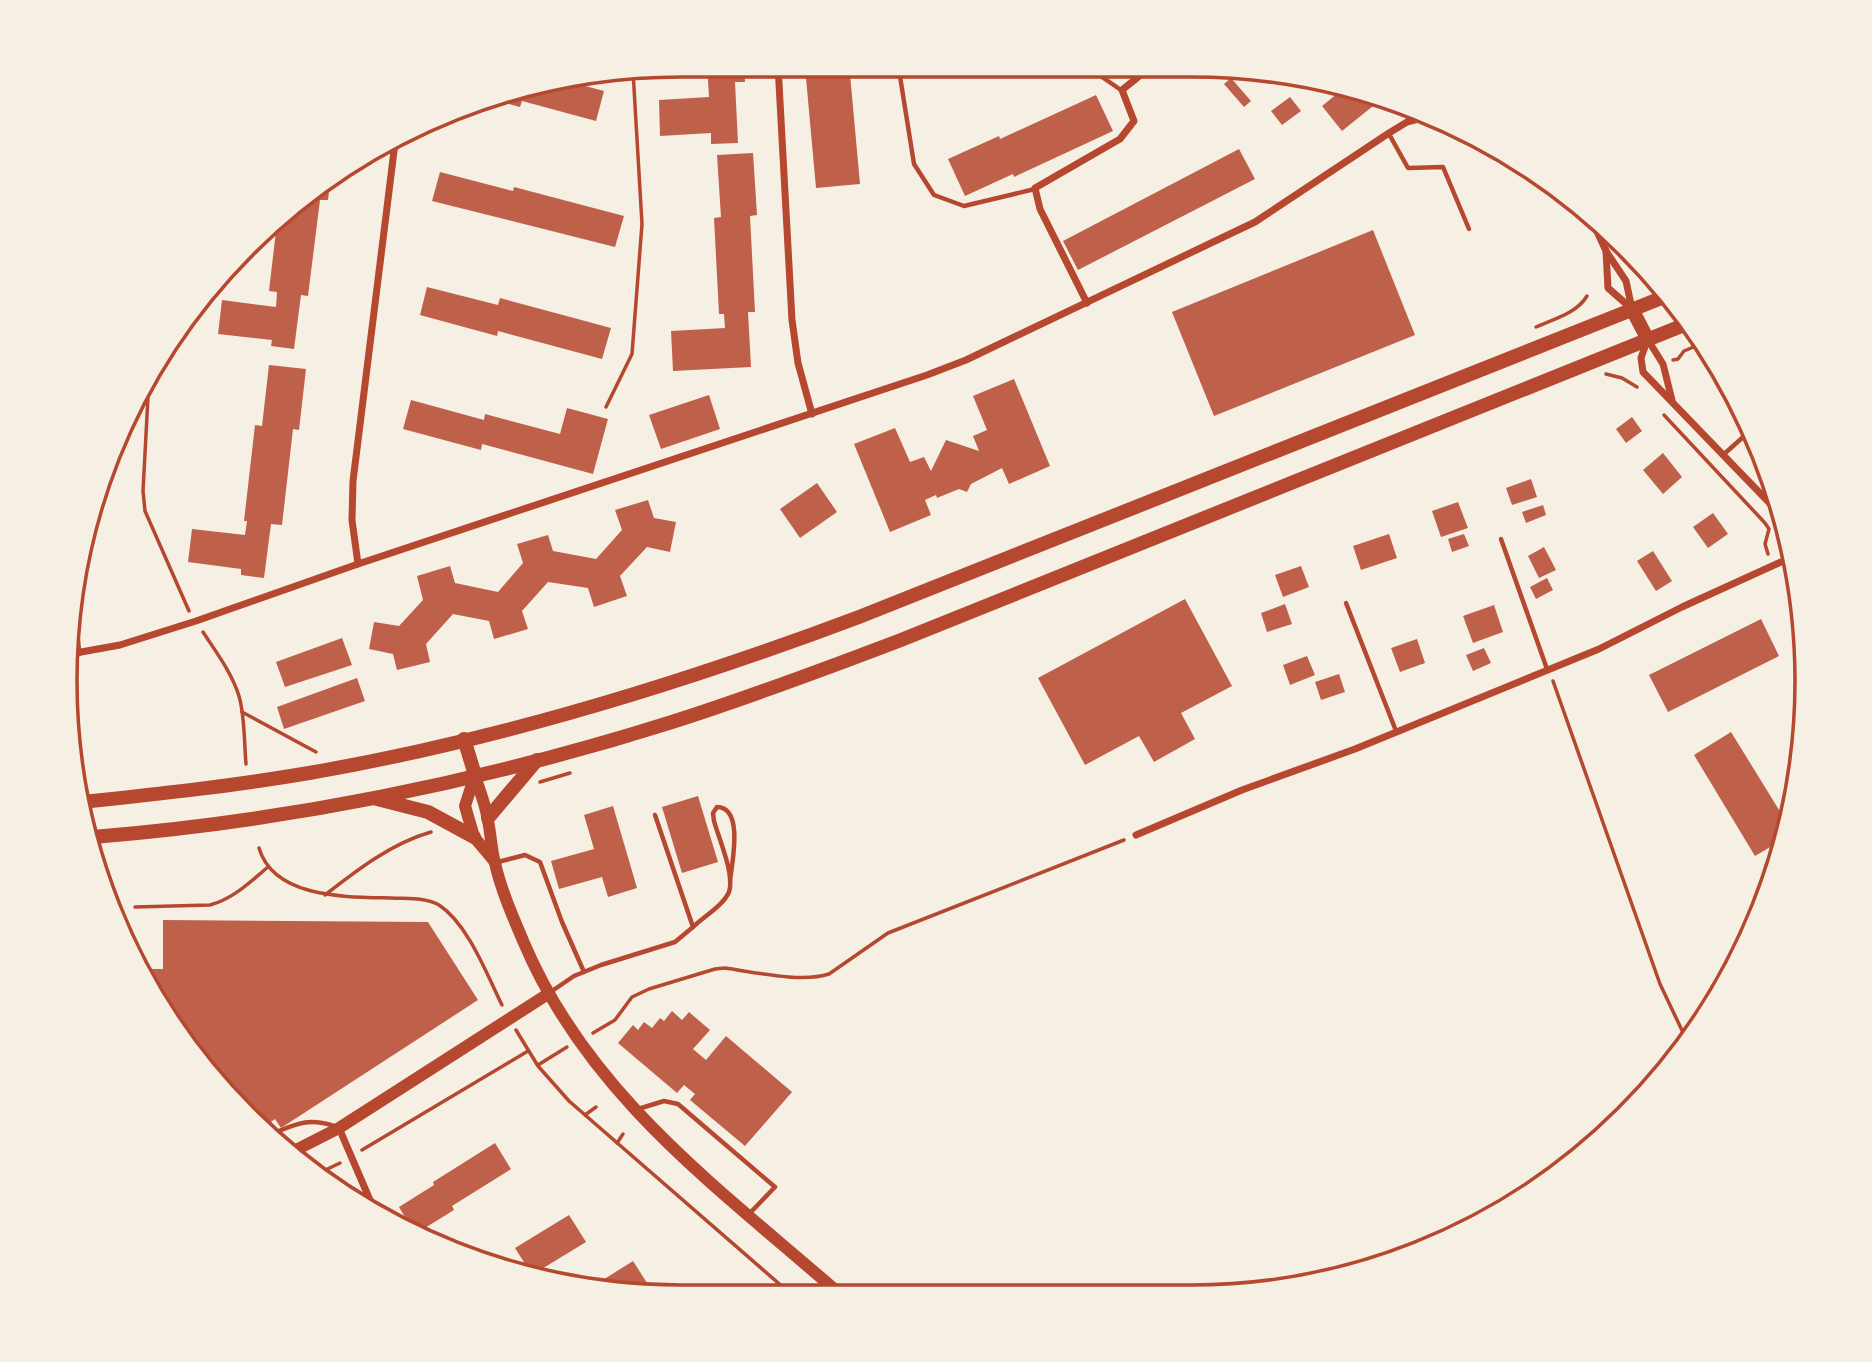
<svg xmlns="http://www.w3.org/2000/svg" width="1872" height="1362" font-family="Commissioner,sans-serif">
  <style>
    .building { fill: #bf614a }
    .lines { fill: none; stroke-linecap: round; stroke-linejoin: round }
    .path { stroke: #b5482f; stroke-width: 3.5 }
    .service { stroke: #b5482f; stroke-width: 4.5 }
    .minor { stroke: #b5482f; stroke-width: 7 }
    .secondary { stroke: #b5482f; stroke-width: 12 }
    .trunk { stroke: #b5482f; stroke-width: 14 }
    .rim { fill: none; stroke: #b5482f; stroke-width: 3.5 }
  </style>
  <rect width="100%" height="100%" fill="#f6efe4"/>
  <g class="building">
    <path d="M707 65H744L745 82H735L738 143 711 144V133L660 136 659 100 709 97Z"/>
    <path d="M1101 65H1130L1109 78Z"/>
    <path d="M850 74 860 184 816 188 806 78Z"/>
    <path d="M1231 78 1251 101 1244 107 1224 84Z"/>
    <path d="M563 80 604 91 596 121 522 101 520 107 491 99 521 86Z"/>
    <path d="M1343 89 1378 102 1342 131 1322 106Z"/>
    <path d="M1096 95 1113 131 1014 177 1013 174 965 196 948 159 999 136 1000 139Z"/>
    <path d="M1290 97 1301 111 1282 125 1271 111Z"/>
    <path d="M1239 149 1255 179 1078 270 1063 241Z"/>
    <path d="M753 153 757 215 750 216 755 312H748L751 367 673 371 671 331 725 328 724 314H719L714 218 721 217 717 155Z"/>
    <path d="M440 172 513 191 514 187 624 216 615 247 432 201Z"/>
    <path d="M331 176 328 200H320L308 296 301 295 294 349 271 346 272 340 218 334 222 300 276 307 277 292 269 291 277 222Z"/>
    <path d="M1373 230 1415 335 1214 416 1172 312Z"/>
    <path d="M427 287 498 305 500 298 611 328 602 359 498 331 497 336 420 315Z"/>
    <path d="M269 365 306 369 299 430 293 429 282 525 271 524 264 578 241 575V569L188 562 192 529 245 535 247 521H244L255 425 262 426Z"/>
    <path d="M1014 379 1050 466 1009 484 1002 468 971 484 967 492 959 489 937 498 936 495 925 500 931 515 890 532 854 444 895 428 910 462 924 457 931 471 946 440 979 451 973 436 987 430 973 396Z"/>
    <path d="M709 395 720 429 661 449 649 415Z"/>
    <path d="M411 400 484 420 485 414 560 434 567 408 608 419 593 474 482 444 481 450 403 429Z"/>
    <path d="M1632 417 1642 431 1626 443 1616 429Z"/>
    <path d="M1760 451 1771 476V477L1753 457Z"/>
    <path d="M1663 453 1682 477 1663 494 1643 470Z"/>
    <path d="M1531 479 1537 497 1512 505 1506 488Z"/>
    <path d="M817 483 837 512 800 538 780 509Z"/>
    <path d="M648 500 654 518 676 522 670 552 647 547 620 576 627 596 594 607 588 588 548 582 522 611 528 629 494 639 489 621 453 614 426 644 430 662 397 670 393 654 369 649 374 622 399 626 423 600 417 576 450 566 455 583 498 592 523 563 517 544 548 535 553 551 596 559 622 530 615 510Z"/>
    <path d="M1458 502 1468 528 1441 537 1432 511Z"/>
    <path d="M1543 505 1546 515 1526 523 1522 512Z"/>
    <path d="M1713 513 1728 534 1708 548 1693 527Z"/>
    <path d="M1389 534 1397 558 1361 570 1353 546Z"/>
    <path d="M1464 534 1469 546 1452 552 1448 539Z"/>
    <path d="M1544 547 1556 570 1539 578 1528 556Z"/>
    <path d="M1653 551 1672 581 1656 591 1637 561Z"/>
    <path d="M1301 566 1309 587 1283 597 1275 575Z"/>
    <path d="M1547 578 1553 590 1536 599 1530 587Z"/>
    <path d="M1185 599 1232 686 1181 713 1195 739 1154 762 1139 736 1085 765 1038 678Z"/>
    <path d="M1285 604 1292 624 1267 632 1261 613Z"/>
    <path d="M1494 605 1503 632 1473 643 1463 616Z"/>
    <path d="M1761 619 1779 656 1668 712 1649 675Z"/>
    <path d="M342 638 352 665 285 687 276 662Z"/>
    <path d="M1417 639 1425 663 1400 672 1391 648Z"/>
    <path d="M1484 648 1491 663 1473 671 1466 655Z"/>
    <path d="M1307 656 1315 675 1290 685 1283 665Z"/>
    <path d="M1339 674 1345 692 1321 700 1315 682Z"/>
    <path d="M357 678 365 701 284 729 277 707Z"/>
    <path d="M1731 732 1789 826 1787 837 1755 856 1694 755Z"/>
    <path d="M698 796 718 862 682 873 662 807Z"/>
    <path d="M613 806 637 888 608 897 602 877 559 889 551 861 594 849 584 815Z"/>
    <path d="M163 920 428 922 478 1000 281 1128 275 1119 268 1124 262 1115 255 1119 253 1116 250 1118 217 1087 162 1005 163 998H158L146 980V969H163Z"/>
    <path d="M672 1011 682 1020 689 1012 710 1030 693 1049 706 1060 726 1036 792 1092 745 1146 690 1100 695 1094 684 1085 677 1093 618 1043 633 1025 638 1030 644 1022 652 1028 660 1018 664 1021Z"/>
    <path d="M495 1143 511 1169 452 1206 454 1210 415 1234 399 1207 434 1185 433 1182Z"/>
    <path d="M569 1215 586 1242 532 1275 515 1248Z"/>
    <path d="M633 1261 649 1286 635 1295 590 1288Z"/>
  </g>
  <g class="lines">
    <g class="path">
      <path d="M1643 274 1655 276"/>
      <path d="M1536 327C1554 319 1577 313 1587 296"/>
      <path d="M1673 360 1678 359 1684 351 1703 343"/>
      <path d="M1606 374 1622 378 1637 387"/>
      <path d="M149 378 143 491 145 511 189 611"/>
      <path d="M606 407 632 354 642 224 633 71"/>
      <path d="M1664 415 1765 523 1769 529 1765 544 1768 554"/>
      <path d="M203 632C216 652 232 673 239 696 245 717 244 741 246 764"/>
      <path d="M1553 681 1660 984 1688 1043"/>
      <path d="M242 712 316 752"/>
      <path d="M540 782 570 773"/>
      <path d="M259 848C274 899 348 897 391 898 407 899 425 897 439 905 468 924 487 975 502 1005"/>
      <path d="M325 895C357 870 392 843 431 832"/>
      <path d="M135 907 210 905C233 899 250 882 268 867"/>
      <path d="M516 1030 538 1066 569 1101 792 1295"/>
      <path d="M593 1033 615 1020 632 997 649 989 715 969 725 968C754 972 801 983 829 974L888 933 1124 840"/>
      <path d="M538 1065 567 1047"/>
      <path d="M585 1115 596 1107"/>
      <path d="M617 1143 623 1134"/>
      <path d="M362 1150 528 1051"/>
      <path d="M315 1175 340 1163"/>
    </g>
    <g class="service">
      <path d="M906 65 899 70 914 164 934 195 964 206 1035 189"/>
      <path d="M1094 65 1102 77 1121 90"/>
      <path d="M1389 134 1408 168 1443 167 1469 229"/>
      <path d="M1723 455 1751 430"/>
      <path d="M1501 539 1547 669"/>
      <path d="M1346 603 1396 731"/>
      <path d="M498 862 525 855 540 862 562 922 584 972"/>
      <path d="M693 927C703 917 723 906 729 892 735 875 719 839 714 821L713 813 717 807C744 807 732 863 730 881"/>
      <path d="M552 991 574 976 601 965 675 942 693 927 655 815"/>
      <path d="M638 1109 664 1101 678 1104 775 1187 750 1213"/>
      <path d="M269 1135C295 1125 306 1117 334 1126"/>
    </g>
    <g class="minor">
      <path d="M778 65 792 320 798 363 812 414"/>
      <path d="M1594 225 1606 251 1626 281 1632 309"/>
      <path d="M1606 251 1608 288 1632 309"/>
      <path d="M1087 303 1040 209 1035 188 1120 139 1134 121 1122 90 1153 65"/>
      <path d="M1648 340 1663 364 1672 400"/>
      <path d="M1647 341 1641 358 1643 372 1783 517"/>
      <path d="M358 564 352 520 353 481 395 143"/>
      <path d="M72 593 78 653"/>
      <path d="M70 654 120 645 196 621 358 564 927 375 966 360 1255 222 1389 133 1407 122 1422 118"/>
      <path d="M1136 835 1242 790 1355 749 1599 649 1682 607 1792 557"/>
      <path d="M339 1128 376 1214"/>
      <path d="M464 1254 478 1252 502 1269"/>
    </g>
    <g class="secondary">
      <path d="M475 775C479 790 486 805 488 821 491 834 491 849 495 863 501 890 513 917 524 943 589 1096 720 1189 841 1295"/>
      <path d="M475 775 465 806 474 837 495 862"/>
      <path d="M288 1154 339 1128 548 994"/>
    </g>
    <g class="trunk">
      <path d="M1632 309 1648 340"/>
      <path d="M464 739 475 775"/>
      <path d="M377 799 428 812 474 837"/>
      <path d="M82 802C158 794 233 786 309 773 496 741 681 684 859 617L1669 295"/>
      <path d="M488 818 537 760"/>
      <path d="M93 837C289 821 485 781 672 722 750 697 825 669 901 640L1689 323"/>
    </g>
  </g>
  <path d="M0 0H1872V1362H0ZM681 77H1191A604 604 0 0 1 1795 681V681A604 604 0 0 1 1191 1285H681A604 604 0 0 1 77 681V681A604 604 0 0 1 681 77Z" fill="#f6efe4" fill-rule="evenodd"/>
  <path class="rim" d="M681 77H1191A604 604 0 0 1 1795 681V681A604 604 0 0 1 1191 1285H681A604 604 0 0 1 77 681V681A604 604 0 0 1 681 77Z"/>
</svg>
